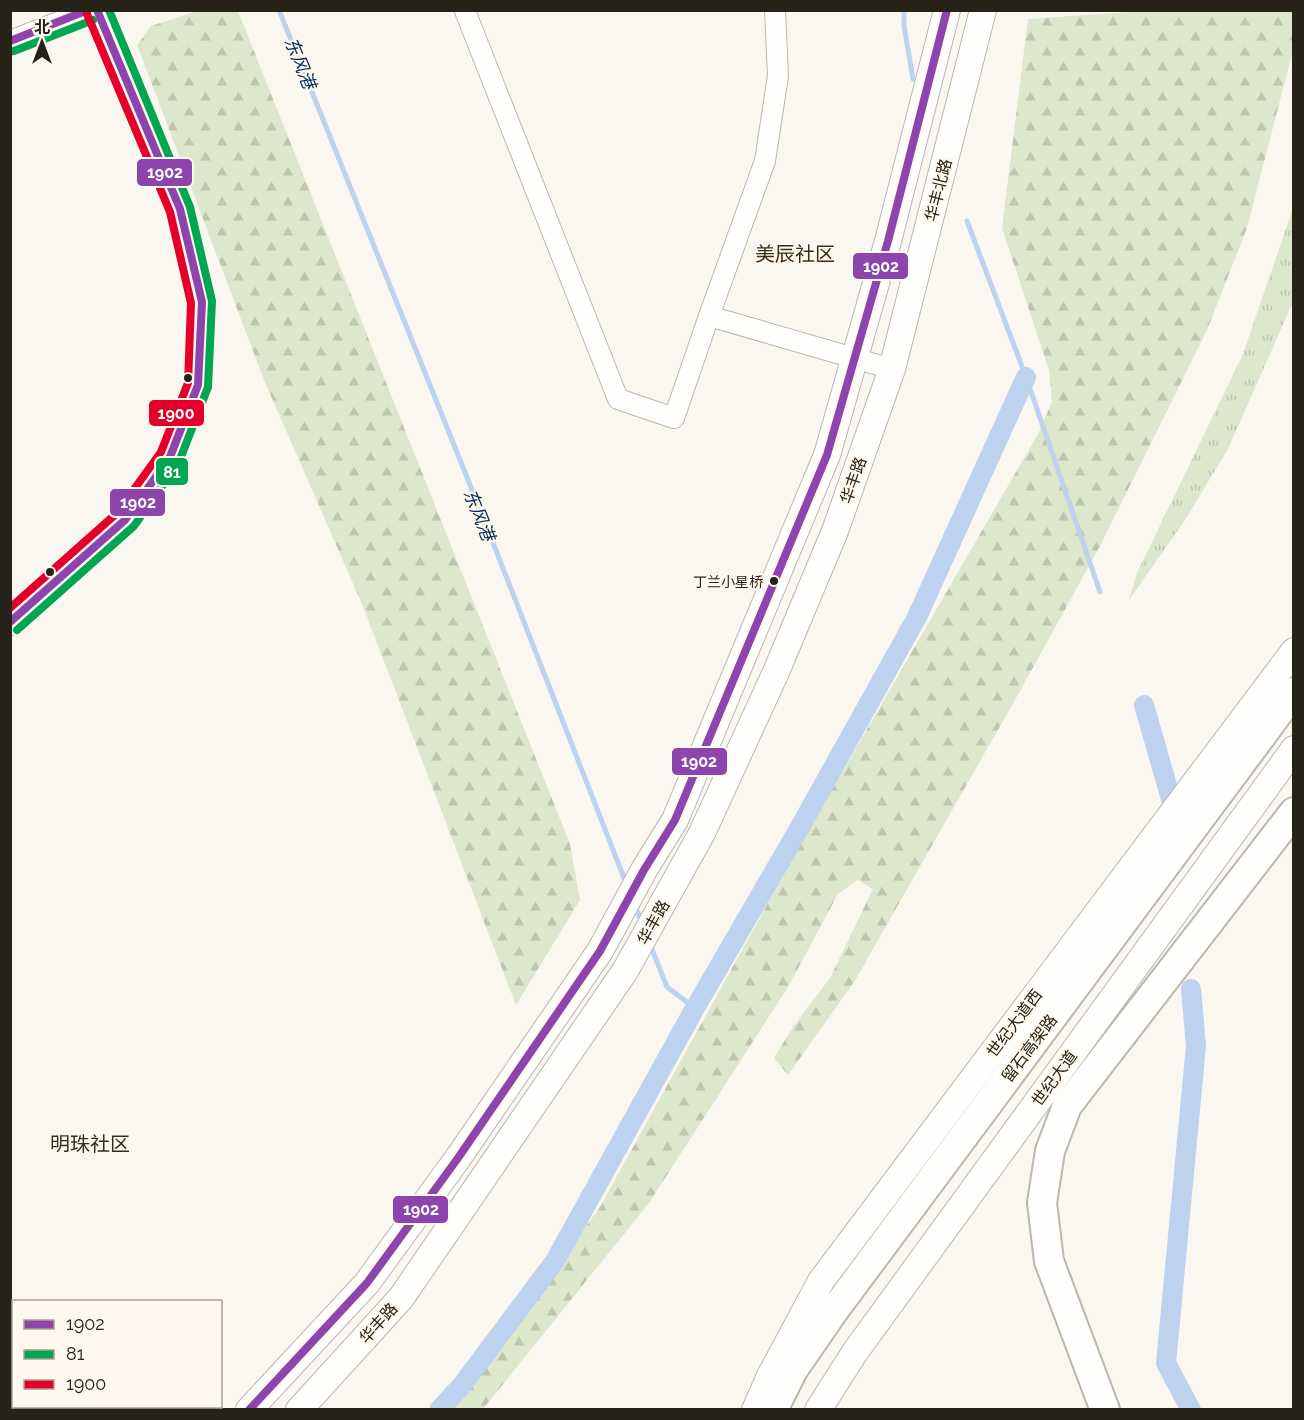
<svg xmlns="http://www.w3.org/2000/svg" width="1304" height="1420" font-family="Raleway,'Noto Sans SC',sans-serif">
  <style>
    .grass { fill: url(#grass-tufts) }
    .forest { fill: url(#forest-firs) }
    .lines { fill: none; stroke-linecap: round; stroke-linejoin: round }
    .stream { stroke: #bcd2ee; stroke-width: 5 }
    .canal { stroke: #bcd2ee; stroke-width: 20 }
    .minor-casing { stroke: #bbb7af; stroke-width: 22 }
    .major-casing { stroke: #bbb7af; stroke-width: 28 }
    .highway-casing { stroke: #bbb7af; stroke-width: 32 }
    .minor { stroke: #fefefd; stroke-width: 20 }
    .major { stroke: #fefefd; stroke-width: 26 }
    .highway { stroke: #fefefd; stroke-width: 28 }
    .bus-1-casing { stroke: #fef8ed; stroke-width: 12 }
    .bus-2-casing { stroke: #fef8ed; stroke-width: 12 }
    .bus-3-casing { stroke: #fef8ed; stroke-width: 12 }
    .bus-1 { stroke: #8e44ad; stroke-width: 8 }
    .bus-2 { stroke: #00a651; stroke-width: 8 }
    .bus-3 { stroke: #e4002b; stroke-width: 8 }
    .bus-dot { fill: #272217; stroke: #fef8ed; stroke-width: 2 }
    .labels { text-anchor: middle; stroke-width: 4.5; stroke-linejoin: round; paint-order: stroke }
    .bus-label { font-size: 14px; fill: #272217; stroke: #fef8ed; text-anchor: end }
    .street-label { font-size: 16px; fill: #272217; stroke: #fef8ed }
    .water-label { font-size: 18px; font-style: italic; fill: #002a5c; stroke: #fef8ed }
    .quarter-label { font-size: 20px; fill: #392e16; stroke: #fef8ed }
    .line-badge { stroke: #fef8ed; stroke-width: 2 }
    .badge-label { font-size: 16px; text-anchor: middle; font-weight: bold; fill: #fff }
  </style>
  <defs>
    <pattern id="grass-tufts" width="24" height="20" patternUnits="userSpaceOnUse" patternTransform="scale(1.5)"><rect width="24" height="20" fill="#dde7cc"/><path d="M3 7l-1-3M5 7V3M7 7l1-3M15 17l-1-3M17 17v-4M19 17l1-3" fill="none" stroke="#bec6ae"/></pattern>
    <pattern id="forest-firs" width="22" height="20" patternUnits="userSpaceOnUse" patternTransform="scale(1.5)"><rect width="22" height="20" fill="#dde7cc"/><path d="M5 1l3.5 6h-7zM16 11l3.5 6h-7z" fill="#bec6ae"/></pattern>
  </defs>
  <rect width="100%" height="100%" fill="#faf7f1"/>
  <path class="grass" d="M1293 208V302L1228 449 1185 520 1129 600 1137 573 1243 354Z"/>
  <g class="forest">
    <path d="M1156 10 1293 11V50L1247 228 1207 330 1101 544 1019 693 854 982 788 1075 774 1058 793 1027 830 978 873 889 858 880 838 894 788 987 649 1203 483 1409H440L519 1318 600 1207 800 845 1038 434 1052 402 1049 370 1002 228 1028 19Z"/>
    <path d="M197 11H238L570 844 580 900 516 1005 362 604 264 380 137 45 151 26Z"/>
  </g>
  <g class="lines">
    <g class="stream">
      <path d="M279 10 479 507 626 883"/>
      <path d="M904 10V26L913 79"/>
      <path d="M967 221 1026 377 1100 592"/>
      <path d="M634 903 642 923"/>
      <path d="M649 942 667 987 695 1008"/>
    </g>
    <g class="canal">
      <path d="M1144 705 1171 799"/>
      <path d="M439 1410 463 1384 555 1261 695 1008 800 827 917 617 1026 377"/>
      <path d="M1191 1410 1166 1363 1196 1046 1191 989"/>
    </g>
    <g class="minor-casing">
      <g id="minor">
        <path d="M467 10 465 11 618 399 674 418 709 316 765 161 778 76 775 10"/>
        <path d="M10 41 89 10"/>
        <path d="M709 316 892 369"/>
      </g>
    </g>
    <g class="major-casing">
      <g id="major">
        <path d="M10 622 125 520 170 457 198 385 202 302 180 209 97 10"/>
        <path d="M249 1410 367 1283 458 1158 600 951 644 870 675 820 827 455 888 241 947 10"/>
        <path d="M299 1410 401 1298 625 971 702 833 776 672 835 531 892 369 983 10"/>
        <path d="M755 1410 770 1376 821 1281 1294 651"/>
        <path d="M818 1410 855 1352 1294 749"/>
      </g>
    </g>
    <g class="highway-casing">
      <g id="highway">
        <path d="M773 1410 793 1370 833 1312 1294 692"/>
        <path d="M1105 1410 1049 1261 1042 1203 1050 1151 1067 1106 1294 812"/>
      </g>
    </g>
    <use href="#minor" class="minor"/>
    <use href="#major" class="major"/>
    <use href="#highway" class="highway"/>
    <g class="bus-1-casing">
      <g id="bus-1">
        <path d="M10 41 88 10"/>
        <path d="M10 622 125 520 170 457 198 385 202 302 180 209 97 10"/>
        <path d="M249 1410 367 1283 458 1158 600 951 644 870 675 820 827 455 888 241 947 10"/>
      </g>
    </g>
    <g class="bus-2-casing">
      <g id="bus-2">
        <path d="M14 51 93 20"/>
        <path d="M17 630 134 526 179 462 208 387 212 301 190 207 109 10"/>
      </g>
    </g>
    <g class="bus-3-casing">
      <path id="bus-3" d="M10 608 117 513 161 452 188 383 191 303 170 212 87 14"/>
    </g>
    <use href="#bus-1" class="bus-1"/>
    <use href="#bus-2" class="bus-2"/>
    <use href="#bus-3" class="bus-3"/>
  </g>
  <g class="bus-dot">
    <circle cx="188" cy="378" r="5"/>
    <circle cx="50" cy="572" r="5"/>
    <circle cx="774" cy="581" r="5"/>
  </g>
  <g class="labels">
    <g class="bus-label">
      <text x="763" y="587">丁兰小星桥</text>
    </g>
    <g class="street-label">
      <text transform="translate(938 190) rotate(-76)" y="6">华丰北路</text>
      <text transform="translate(853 480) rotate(-71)" y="6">华丰路</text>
      <text transform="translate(653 922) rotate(-61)" y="6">华丰路</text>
      <text transform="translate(1014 1023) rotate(-53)" y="6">世纪大道西</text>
      <text transform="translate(1029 1048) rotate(-53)" y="6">留石高架路</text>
      <text transform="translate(1054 1078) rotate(-54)" y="6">世纪大道</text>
      <text transform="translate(378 1323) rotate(-48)" y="6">华丰路</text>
    </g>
    <g class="water-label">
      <text transform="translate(300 63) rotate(68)" y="6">东风港</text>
      <text transform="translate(479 515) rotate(68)" y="6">东风港</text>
    </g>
    <g class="quarter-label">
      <text x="795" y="261">美辰社区</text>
      <text x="90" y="1151">明珠社区</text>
    </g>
  </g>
  <g class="line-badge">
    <rect x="136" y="158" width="57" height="29" rx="6" fill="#8e44ad"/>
    <rect x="852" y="252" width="57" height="28" rx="6" fill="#8e44ad"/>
    <rect x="148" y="399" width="57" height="28" rx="6" fill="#e4002b"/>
    <rect x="155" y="457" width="34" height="29" rx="6" fill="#00a651"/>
    <rect x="109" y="488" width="57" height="29" rx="6" fill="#8e44ad"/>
    <rect x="671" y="747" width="57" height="29" rx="6" fill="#8e44ad"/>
    <rect x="392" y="1195" width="57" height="29" rx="6" fill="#8e44ad"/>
  </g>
  <g class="badge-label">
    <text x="165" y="178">1902</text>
    <text x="881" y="272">1902</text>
    <text x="176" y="419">1900</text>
    <text x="172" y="478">81</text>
    <text x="138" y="508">1902</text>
    <text x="699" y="767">1902</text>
    <text x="421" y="1215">1902</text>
  </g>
  <rect width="1304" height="1420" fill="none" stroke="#272217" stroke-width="24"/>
  <rect x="12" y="1300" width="210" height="108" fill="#fef8ed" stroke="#a8a297" stroke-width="1.5"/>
  <rect x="24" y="1320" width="30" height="9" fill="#8e44ad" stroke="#a8a297" stroke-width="1.5"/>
  <text x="66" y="1330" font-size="18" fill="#272217">1902</text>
  <rect x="24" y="1350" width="30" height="9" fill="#00a651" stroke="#a8a297" stroke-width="1.5"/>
  <text x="66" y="1360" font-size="18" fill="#272217">81</text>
  <rect x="24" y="1380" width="30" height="9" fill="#e4002b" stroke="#a8a297" stroke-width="1.5"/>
  <text x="66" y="1390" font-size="18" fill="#272217">1900</text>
  <g transform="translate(42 42)" stroke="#fef8ed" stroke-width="4.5" paint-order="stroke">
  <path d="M0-4.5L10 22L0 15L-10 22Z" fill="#272217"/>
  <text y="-9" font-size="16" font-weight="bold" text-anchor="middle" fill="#272217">北</text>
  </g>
</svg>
